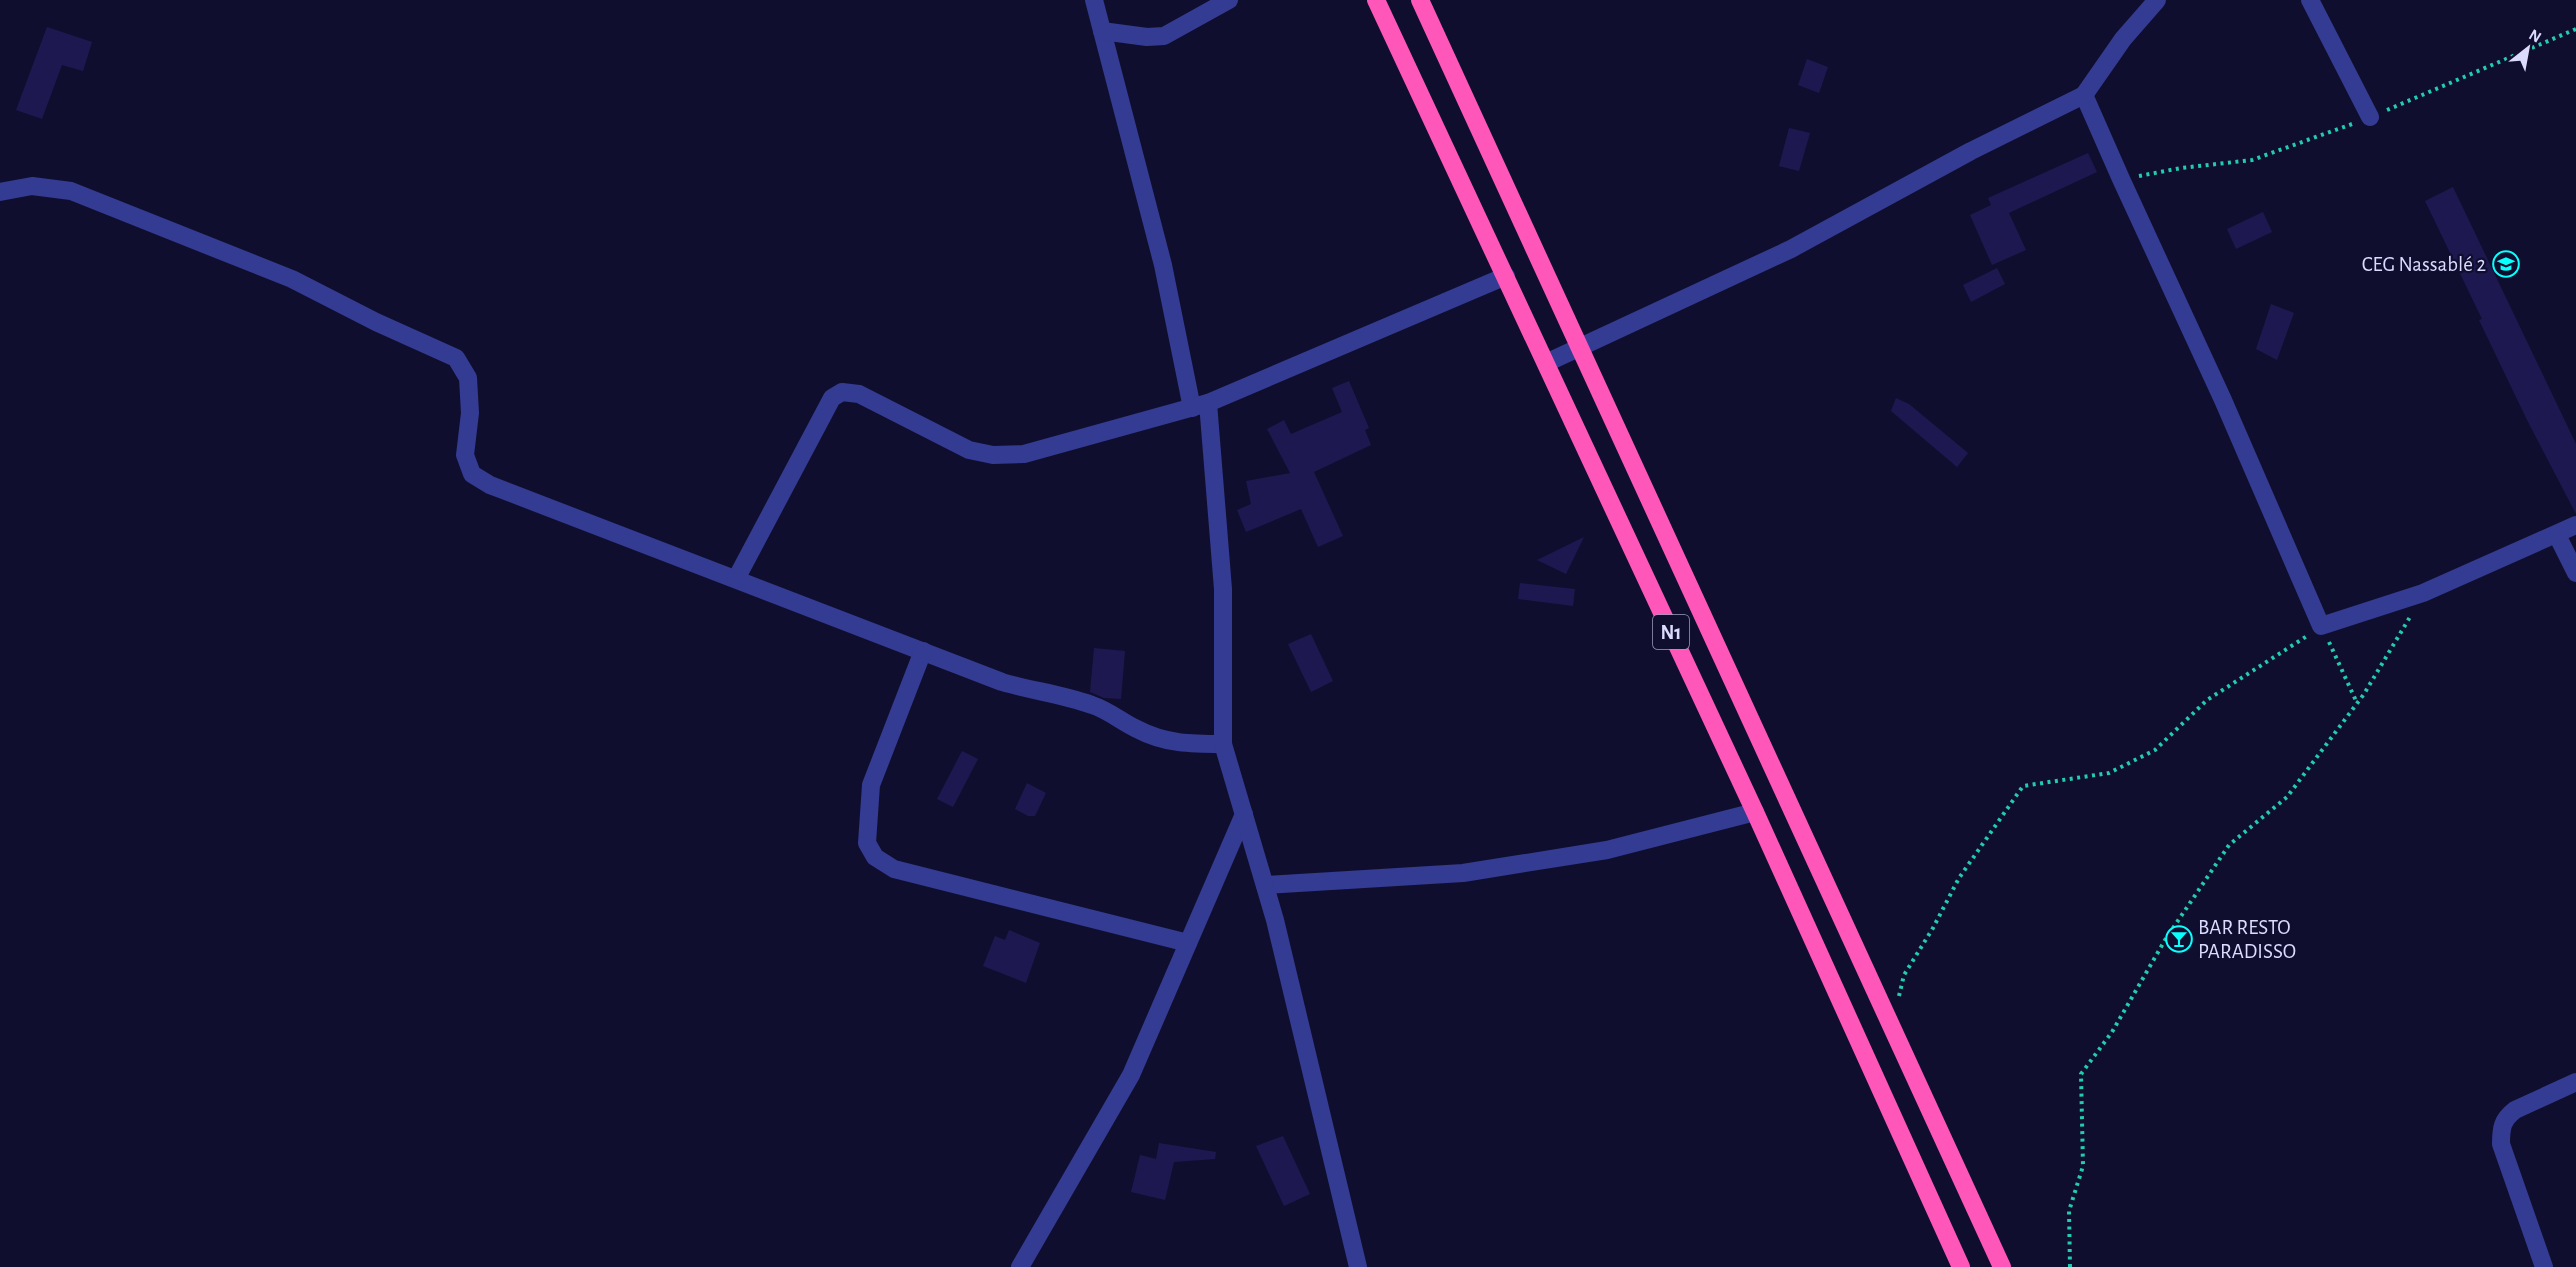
<svg xmlns="http://www.w3.org/2000/svg" width="2576" height="1267" font-family="'Alegreya Sans',sans-serif">
  <style>
    .building { fill: #1e1851 }
    .lines { fill: none; stroke-linecap: round; stroke-linejoin: round }
    .path { stroke: #22ccaf; stroke-width: 4; stroke-dasharray: 3 4.5; stroke-linecap: butt }
    .street { stroke: #343b92; stroke-width: 18 }
    .highway { stroke: #ff56ba; stroke-width: 18 }
    .labels { text-anchor: middle; stroke-width: 4.5; stroke-linejoin: round; paint-order: stroke }
    .shield { fill: #100e2e; stroke: #9e9ec0; stroke-width: 1.5 }
    .shield-label { font-size: 20px; font-weight: bold; fill: #dbdbff }
    .poi-label { font-size: 21px; fill: #dbdbff; stroke: #100e2e; text-anchor: end }
  </style>
  <rect width="100%" height="100%" fill="#100e2e"/>
  <g class="building">
    <path d="M47 27 92 42 83 71 62 65 42 119 16 110Z"/>
    <path d="M1807 59 1828 67 1819 93 1798 85Z"/>
    <path d="M1789 128 1810 133 1799 171 1779 166Z"/>
    <path d="M2088 153 2097 172 2009 213 2026 250 1992 265 1970 215 1991 205 1988 198Z"/>
    <path d="M2453 187 2576 444V514L2527 420 2479 320 2482 319 2425 201Z"/>
    <path d="M2263 212 2272 232 2236 249 2227 229Z"/>
    <path d="M1997 268 2005 284 1971 302 1963 285Z"/>
    <path d="M2271 304 2294 313 2277 360 2256 349Z"/>
    <path d="M1349 381 1369 428 1365 430 1371 445 1314 472 1343 536 1318 547 1301 509 1246 532 1237 510 1251 504 1246 481 1290 473 1267 429 1284 420 1291 434 1342 412 1332 388Z"/>
    <path d="M1896 398 1909 404 1968 453 1957 467 1891 411Z"/>
    <path d="M1584 537 1566 574 1537 560Z"/>
    <path d="M1520 583 1575 589 1573 606 1518 599Z"/>
    <path d="M1311 634 1333 681 1311 692 1288 644Z"/>
    <path d="M1094 648 1125 651 1121 699 1104 698 1090 692Z"/>
    <path d="M962 751 978 759 953 807 937 799Z"/>
    <path d="M1027 783 1046 793 1035 816H1028L1015 809Z"/>
    <path d="M1009 930 1040 943 1026 983 983 966 995 936 1005 940Z"/>
    <path d="M1283 1136 1310 1194 1284 1206 1256 1146Z"/>
    <path d="M1159 1143 1216 1152 1215 1159 1174 1162 1165 1200 1131 1192 1140 1155 1156 1159Z"/>
  </g>
  <g class="lines">
    <g class="path">
      <path d="M2387 110 2576 29"/>
      <path d="M2139 176 2181 168 2252 160 2352 124"/>
      <path d="M2329 642 2357 703"/>
      <path d="M1899 996 1904 975 1933 928 1959 878 2023 786 2109 773 2155 750 2207 700 2307 636"/>
      <path d="M2070 1267 2069 1211 2083 1166 2081 1074 2112 1032 2165 940 2229 845 2287 797 2364 694 2410 617"/>
    </g>
    <g class="street">
      <path d="M1094 0 1163 265 1192 408"/>
      <path d="M2310 0 2370 117"/>
      <path d="M1102 31 1147 37 1164 36 1229 0"/>
      <path d="M2084 95 2121 179 2223 400 2321 626 2423 593 2576 525"/>
      <path d="M0 192 32 186 71 191 292 279 376 322 456 358 468 378 470 413 465 455 472 474 490 485 1002 682C1032 691 1062 694 1092 705 1108 710 1122 722 1137 729 1165 744 1192 744 1223 744"/>
      <path d="M1546 363 1791 249 1971 151 2084 95 2123 39 2157 0"/>
      <path d="M2557 535 2576 573"/>
      <path d="M736 579 832 398 842 392 859 394 969 450 993 455 1024 454 1208 403"/>
      <path d="M923 651 871 785 867 843 875 857 894 869 1188 943"/>
      <path d="M1265 885 1463 873 1607 850 1755 812"/>
      <path d="M1020 1267 1131 1075 1244 814"/>
      <path d="M1358 1267 1275 920 1223 744V589L1208 403 1506 276"/>
      <path d="M2544 1267 2501 1144C2501 1128 2502 1120 2515 1110L2576 1082"/>
    </g>
    <g class="highway">
      <path d="M1376 0 1755 812 1961 1267"/>
      <path d="M1420 0 2002 1267"/>
    </g>
  </g>
  <defs>
    <g id="school-ring" transform="scale(1.35)"><circle r="9.5" fill="#100e2e" stroke="#07fffd" stroke-width="1.5"/><path d="M0-5L7-2L0 1L-7-2ZM-4 1L0 2.5L4 1V4Q0 6-4 4Z" fill="#07fffd"/></g>
    <g id="bar-ring" transform="scale(1.35)"><circle r="9.5" fill="#100e2e" stroke="#07fffd" stroke-width="1.5"/><path d="M-6-5H6L.8 .8V4.5H3.5V6h-7V4.5H-.8V.8Z" fill="#07fffd"/></g>
  </defs>
  <g fill-rule="evenodd">
    <use href="#school-ring" x="2506" y="264"/>
    <use href="#bar-ring" x="2179" y="939"/>
  </g>
  <g class="labels">
    <rect class="shield" x="1653" y="615" width="36" height="34" rx="4.5"/>
    <g class="shield-label">
      <text x="1671" y="639">N1</text>
    </g>
    <g class="poi-label">
      <text x="2486" y="271">CEG Nassablé 2</text>
      <text x="2198" y="934" text-anchor="start">BAR RESTO<tspan x="2198" dy="24">PARADISSO</tspan></text>
    </g>
  </g>
  <g transform="translate(2528 48) rotate(31)" stroke="#100e2e" stroke-width="4.5" paint-order="stroke">
  <path d="M0-4.5L10 22L0 15L-10 22Z" fill="#dbdbff"/>
  <text y="-9" font-size="16" font-weight="bold" text-anchor="middle" fill="#dbdbff">N</text>
  </g>
</svg>
